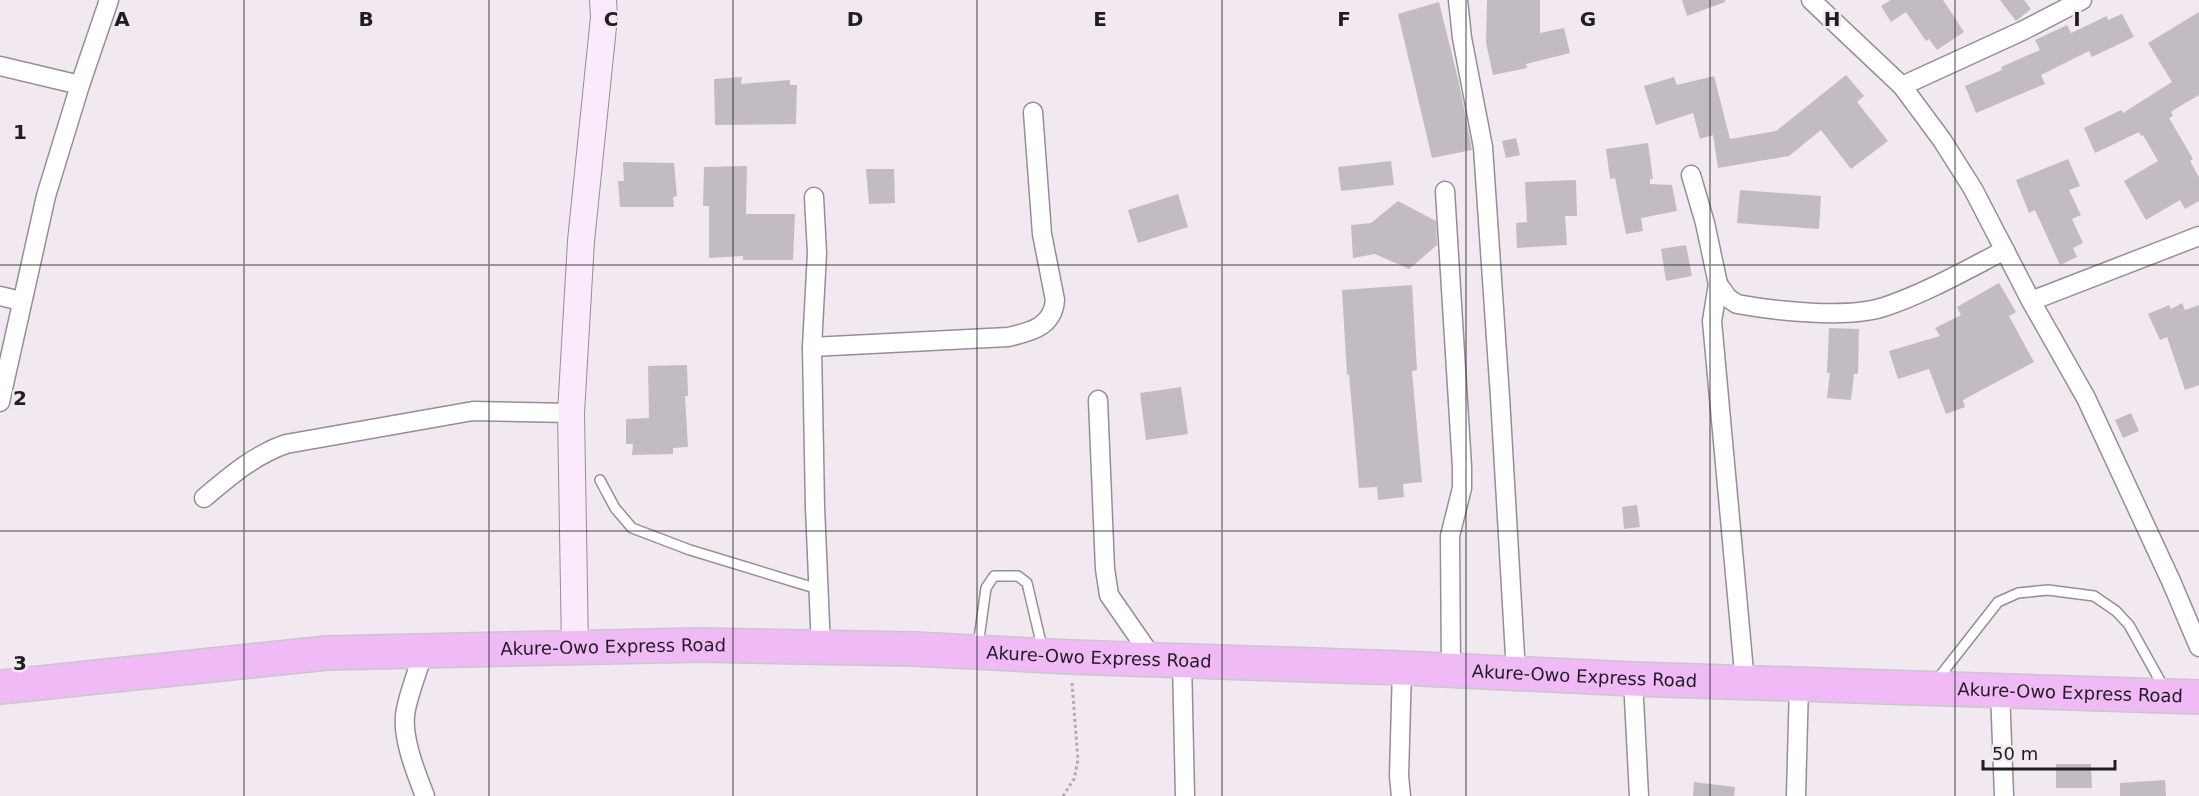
<svg xmlns="http://www.w3.org/2000/svg" width="2199" height="796" font-family="'DejaVu Sans',sans-serif">
  <style>
    .building { fill: #c3bbc4 }
    .lines { fill: none; stroke-linecap: round; stroke-linejoin: round }
    .lane-casing { stroke: #968e97; stroke-width: 12 }
    .street-casing { stroke: #968e97; stroke-width: 21 }
    .secondary-casing { stroke: #968e97; stroke-width: 28 }
    .highway-casing { stroke: #c9c9c9; stroke-width: 36 }
    .path { stroke: #b1aab2; stroke-width: 3; stroke-dasharray: 3 3; stroke-linecap: butt }
    .lane { stroke: #fff; stroke-width: 9 }
    .street { stroke: #fff; stroke-width: 18 }
    .secondary { stroke: #faeafc; stroke-width: 26 }
    .highway { stroke: #efbaf6; stroke-width: 33 }
    .grid { fill: none; stroke: #201d20; stroke-width: 1.5; stroke-opacity: 0.55 }
    .labels { text-anchor: middle; stroke-width: 5; stroke-linejoin: round; paint-order: stroke }
    .street-label { font-size: 18px; fill: #201d20; stroke: #f1e8f2 }
    .grid-label { font-size: 20px; text-anchor: middle; font-weight: bold; fill: #201d20; stroke: #f1e8f2; stroke-width: 5; stroke-linejoin: round; paint-order: stroke }
  </style>
  <rect width="100%" height="100%" fill="#f1e8f2"/>
  <g class="building">
    <path d="M1487 0H1540V33L1564 28 1570 53 1526 64 1527 68 1493 75 1486 43Z"/>
    <path d="M1682 0H1725V2L1687 16Z"/>
    <path d="M1891 0H1943L1964 32 1937 50 1929 39 1926 41 1906 12 1891 22 1881 6Z"/>
    <path d="M2000 0H2024L2031 9 2016 21Z"/>
    <path d="M1439 2 1459 83 1472 150 1432 158 1398 14Z"/>
    <path d="M2199 12V95L2177 108 2171 112 2173 116 2169 118 2193 159 2190 161 2199 177V201L2185 209 2180 200 2146 220 2124 181 2158 161 2143 135 2141 136 2139 132 2095 153 2084 128 2121 110 2123 113 2172 82 2148 43Z"/>
    <path d="M2122 14 2134 37 2092 57 2089 51 2041 75 2045 84 1976 113 1965 86 2002 70 2001 67 2040 50 2035 40 2067 25 2071 33 2107 16 2108 20Z"/>
    <path d="M1846 75 1864 96 1857 102 1888 141 1851 169 1821 130 1789 156 1718 168 1713 135 1700 139 1693 113 1656 125 1644 86 1674 77 1677 85 1714 76 1730 139 1776 131Z"/>
    <path d="M742 77 741 84 790 80V85H797L796 124 715 125 714 79Z"/>
    <path d="M1516 138 1520 155 1506 158 1502 141Z"/>
    <path d="M1648 143 1653 179H1650V184L1672 185 1677 211 1641 218 1643 231 1626 234 1615 178 1610 179 1606 149Z"/>
    <path d="M2068 159 2080 186 2069 190 2081 215 2072 219 2083 243 2073 248 2077 257 2060 265 2035 210 2029 213 2016 180Z"/>
    <path d="M1391 161 1394 185 1341 191 1338 167Z"/>
    <path d="M623 162 674 163 677 196 673 197 674 207H620L618 181H624Z"/>
    <path d="M747 166 746 214H795L793 260H743V256L709 258V206H703L704 167Z"/>
    <path d="M866 169H894L895 203 869 204Z"/>
    <path d="M1576 180 1577 216H1565L1567 245 1517 248 1516 223 1527 222 1525 182Z"/>
    <path d="M1740 190 1821 196 1819 229 1737 223Z"/>
    <path d="M1178 194 1188 227 1138 243 1128 210Z"/>
    <path d="M1398 201 1436 221 1437 245 1409 269 1375 254 1353 258 1351 225 1371 223Z"/>
    <path d="M1686 245 1692 276 1666 281 1661 249Z"/>
    <path d="M1999 283 2016 312 2009 316 2034 362 1963 400 1965 407 1946 414 1929 369 1898 379 1889 351 1940 336 1935 328 1961 315 1957 307Z"/>
    <path d="M1412 285 1417 370 1412 371 1422 482 1403 484 1404 497 1378 500 1377 487 1359 488 1349 374 1347 375 1342 290Z"/>
    <path d="M2182 303 2185 310 2199 305V385L2185 390 2167 337 2160 340 2148 314 2169 305 2171 309Z"/>
    <path d="M1829 328 1859 329 1858 374H1854L1851 400 1827 398 1830 373H1827Z"/>
    <path d="M687 365 688 396H685L688 447 673 448V454L632 455 633 444H626V419L649 418 648 366Z"/>
    <path d="M1181 387 1188 434 1146 440 1140 393Z"/>
    <path d="M2131 413 2139 431 2123 438 2115 420Z"/>
    <path d="M1637 505 1640 527 1624 529 1622 507Z"/>
    <path d="M2056 764H2091L2092 788H2056Z"/>
    <path d="M2165 780 2166 796H2120V783Z"/>
    <path d="M1694 782 1735 787 1734 796H1693Z"/>
  </g>
  <g class="lines">
    <g class="lane-casing">
      <g id="lane">
        <path d="M600 480 615 508 632 528 690 550 818 589"/>
        <path d="M978 646 986 588 994 576H1018L1027 583 1043 651"/>
        <path d="M1936 681 1998 602 2018 593 2048 590 2094 596 2116 611 2129 625 2164 688"/>
      </g>
    </g>
    <g class="street-casing">
      <g id="street">
        <path d="M1458 0 1462 38 1483 147 1500 397 1516 673"/>
        <path d="M1811 0 1902 86 1942 140 1973 189 2031 301 2086 398 2171 581 2199 647"/>
        <path d="M0 66 80 85"/>
        <path d="M1902 86 2022 31 2082 0"/>
        <path d="M1691 175 1705 223 1718 284 1728 298 1737 304C1775 311 1847 319 1884 307 1926 293 1966 270 2005 250"/>
        <path d="M1445 191 1462 467V488L1450 536 1451 670"/>
        <path d="M814 197 817 253 812 347 815 507 821 648"/>
        <path d="M1718 284 1712 321 1745 683"/>
        <path d="M0 296 21 301"/>
        <path d="M2031 301 2199 236"/>
        <path d="M812 347 1008 337C1030 332 1053 327 1055 300L1042 234 1033 112"/>
        <path d="M1098 400 1105 569 1109 595 1154 660"/>
        <path d="M0 402 46 196 80 85 109 0"/>
        <path d="M204 498C229 477 254 455 286 444L473 411 571 413"/>
        <path d="M424 651C418 670 410 690 406 709 400 734 416 773 425 796"/>
        <path d="M1182 661 1185 796"/>
        <path d="M1633 679 1639 796"/>
        <path d="M2000 690 2004 796"/>
        <path d="M1401 796 1399 776 1402 668"/>
        <path d="M1796 796 1799 684"/>
      </g>
    </g>
    <g class="secondary-casing">
      <path id="secondary" d="M575 648 571 413 581 241 604 17 603 0"/>
    </g>
    <g class="highway-casing">
      <g id="highway">
        <path id="s1" d="M0 687 327 653 700 645 914 649 1070 657 1402 668 1633 679 2199 697"/>
      </g>
    </g>
    <path class="path" d="M1063 796 1074 779 1078 760 1072 683"/>
    <use href="#lane" class="lane"/>
    <use href="#street" class="street"/>
    <use href="#secondary" class="secondary"/>
    <use href="#highway" class="highway"/>
  </g>
  <path class="grid" d="M244 0V796M489 0V796M733 0V796M977 0V796M1222 0V796M1466 0V796M1710 0V796M1955 0V796M0 265H2199M0 531H2199"/>
  <g class="labels">
    <g class="street-label">
      <text dy="6" stroke="none"><textPath href="#s1" startOffset="615">Akure-Owo Express Road</textPath></text>
      <text dy="6" stroke="none"><textPath href="#s1" startOffset="1101">Akure-Owo Express Road</textPath></text>
      <text dy="6" stroke="none"><textPath href="#s1" startOffset="1587">Akure-Owo Express Road</textPath></text>
      <text dy="6" stroke="none"><textPath href="#s1" startOffset="2073">Akure-Owo Express Road</textPath></text>
    </g>
  </g>
  <g class="grid-label">
    <text x="122" y="26">A</text>
    <text x="366" y="26">B</text>
    <text x="611" y="26">C</text>
    <text x="855" y="26">D</text>
    <text x="1100" y="26">E</text>
    <text x="1344" y="26">F</text>
    <text x="1588" y="26">G</text>
    <text x="1832" y="26">H</text>
    <text x="2077" y="26">I</text>
    <text x="20" y="139">1</text>
    <text x="20" y="405">2</text>
    <text x="20" y="670">3</text>
  </g>
  <path d="M1983 760v9h132v-9" fill="none" stroke="#201d20" stroke-width="3"/>
  <text x="1992" y="760" font-size="18" fill="#201d20" stroke="#f1e8f2" stroke-width="4.5" paint-order="stroke">50 m</text>
</svg>
